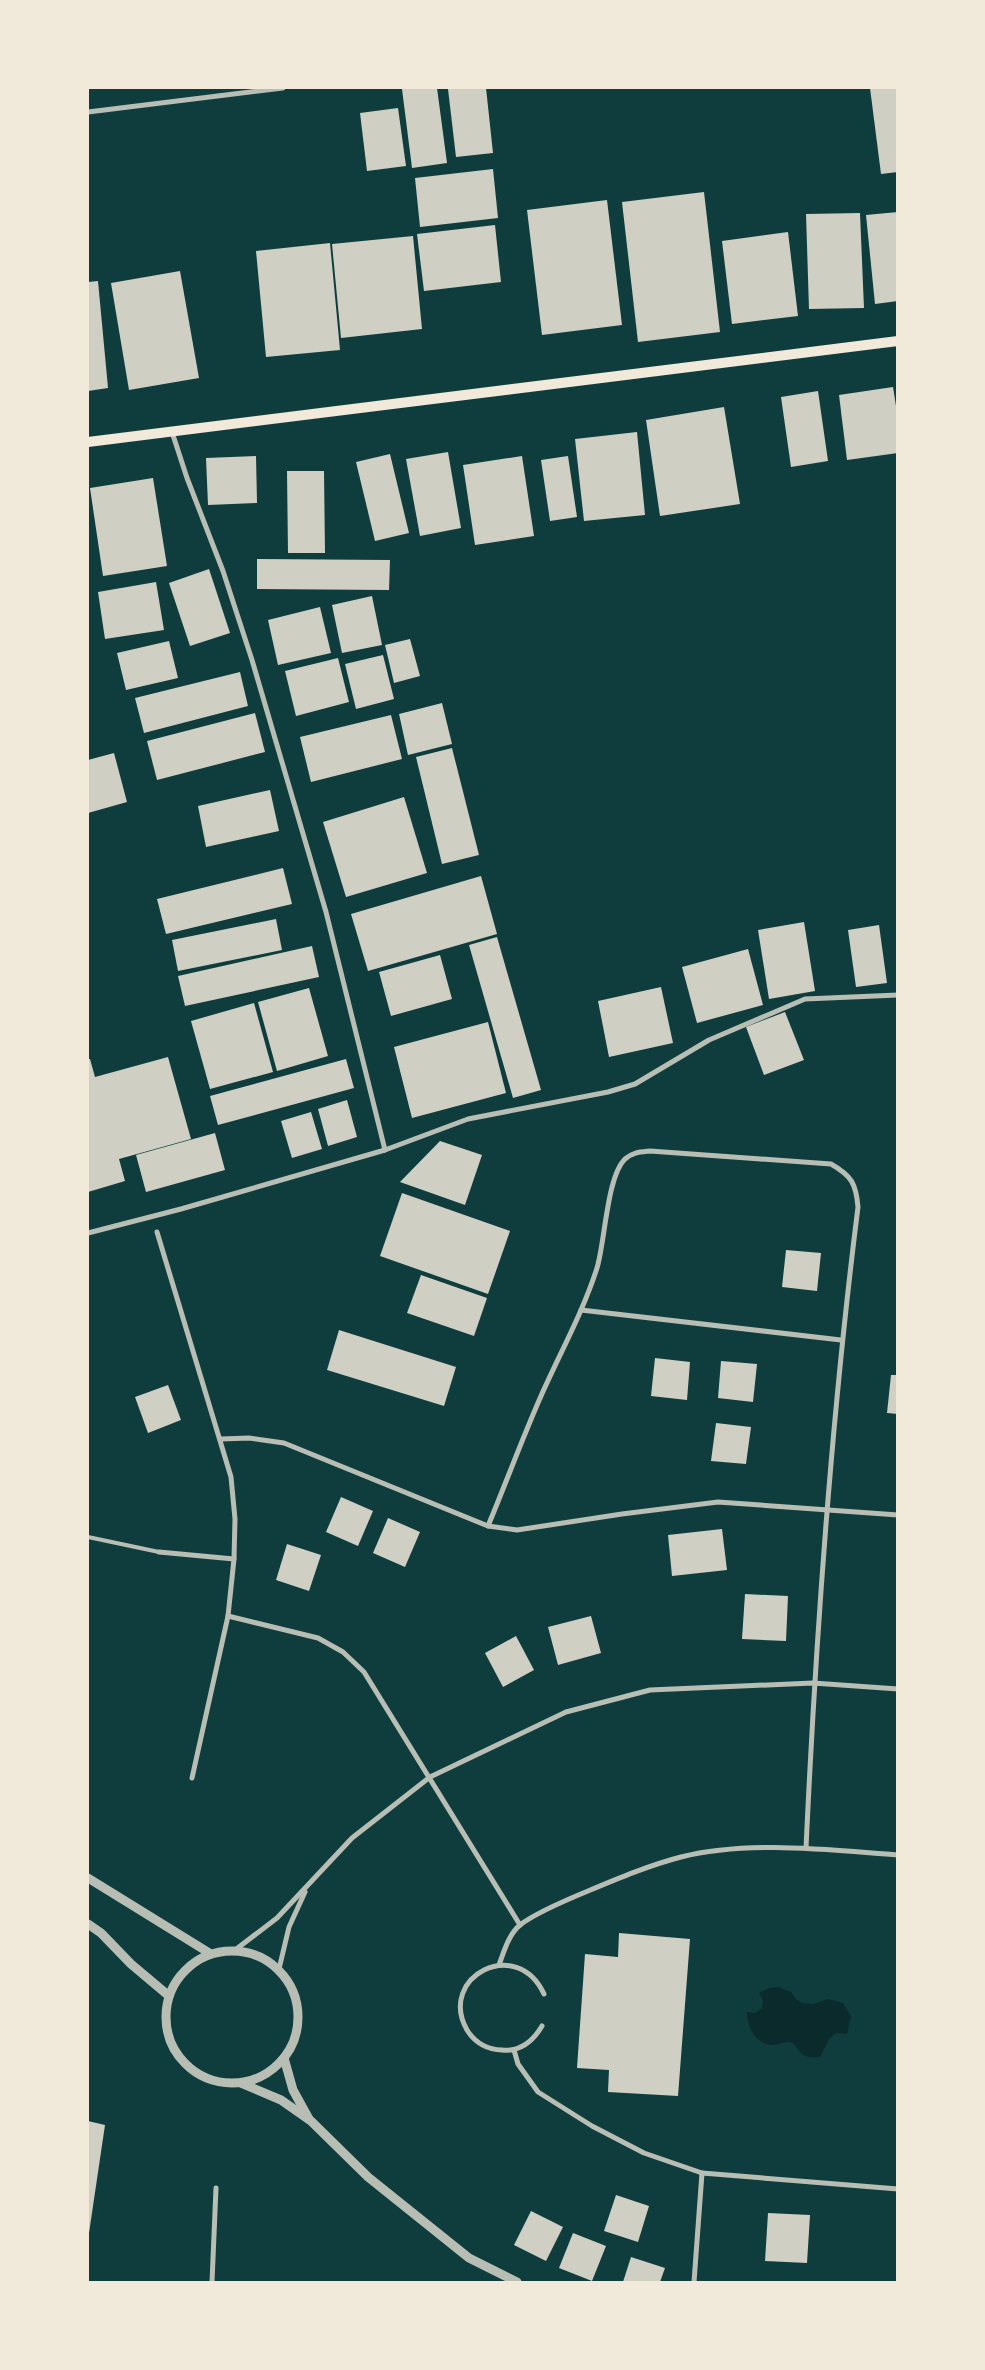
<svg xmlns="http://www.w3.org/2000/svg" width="985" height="2370" font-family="'Public Sans',sans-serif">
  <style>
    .water { fill: #0a2a2b }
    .building { fill: #cfcfc3 }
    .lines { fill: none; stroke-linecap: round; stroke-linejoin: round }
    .service { stroke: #b8beb3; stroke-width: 4 }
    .minor { stroke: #b8beb3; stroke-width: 5 }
    .tertiary { stroke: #b8beb3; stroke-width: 9 }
    .secondary { stroke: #f1e9da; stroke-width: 10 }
  </style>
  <rect width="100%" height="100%" fill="#0f3d3e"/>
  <path class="water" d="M778 1987 791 1992 796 1999 802 2003 813 2004 828 1999 843 2003 851 2016 847 2034 836 2033 829 2039 820 2057C794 2060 800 2042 788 2042 783 2042 778 2045 773 2045 756 2045 747 2027 747 2012L755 2013 762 2008 763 2000 759 1993 769 1988Z"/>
  <g class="building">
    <path d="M417 88H437L447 163 412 168 402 89Z"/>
    <path d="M460 88H486L493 153 456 157 448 89Z"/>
    <path d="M870 88H898V172L881 174Z"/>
    <path d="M398 108 406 166 367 171 360 113Z"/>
    <path d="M493 169 498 218 420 227 415 178Z"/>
    <path d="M704 192 720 332 638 342 622 202Z"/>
    <path d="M607 200 622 325 542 335 527 210Z"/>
    <path d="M898 212V301L875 304 866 215Z"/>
    <path d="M860 213 864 308 809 309 806 214Z"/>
    <path d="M495 225 501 282 424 291 417 234Z"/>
    <path d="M788 232 798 316 732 324 722 241Z"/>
    <path d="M413 236 422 329 341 338 332 244Z"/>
    <path d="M330 243 340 350 266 357 256 251Z"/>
    <path d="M180 271 199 378 129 390 111 283Z"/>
    <path d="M98 281 108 388 88 391V282Z"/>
    <path d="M893 387 898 419V453L847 460 839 395Z"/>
    <path d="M818 391 828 461 791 467 781 397Z"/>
    <path d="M724 407 740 504 660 516 646 420Z"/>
    <path d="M637 432 645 515 584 521 575 439Z"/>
    <path d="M448 452 461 528 420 536 406 459Z"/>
    <path d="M390 454 409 533 375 541 356 462Z"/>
    <path d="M256 456 257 503 208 505 206 458Z"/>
    <path d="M522 456 534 536 475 545 463 465Z"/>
    <path d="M568 456 577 517 550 521 541 460Z"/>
    <path d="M287 471H324L325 553H288Z"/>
    <path d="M153 478 167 566 103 576 90 488Z"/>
    <path d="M257 559 390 560 389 590 257 589Z"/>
    <path d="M209 569 230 633 190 646 169 583Z"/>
    <path d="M156 582 164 630 105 639 98 592Z"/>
    <path d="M372 596 382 645 342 653 332 605Z"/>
    <path d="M320 607 331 653 278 665 268 620Z"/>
    <path d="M410 639 420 676 394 683 385 645Z"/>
    <path d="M169 641 178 678 126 690 117 653Z"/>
    <path d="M383 655 394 699 356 709 345 664Z"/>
    <path d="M338 658 349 702 296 716 285 671Z"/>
    <path d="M240 672 248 706 144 733 135 698Z"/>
    <path d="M442 703 452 744 408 755 399 714Z"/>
    <path d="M255 713 265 752 157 780 147 741Z"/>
    <path d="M391 715 402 759 311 782 300 737Z"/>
    <path d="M452 748 479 855 442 864 416 757Z"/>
    <path d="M114 753 127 802 88 813V760Z"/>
    <path d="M270 790 279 831 206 847 198 806Z"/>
    <path d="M404 797 427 873 346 897 323 822Z"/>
    <path d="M283 868 292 904 166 934 157 899Z"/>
    <path d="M481 876 497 934 368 971 351 914Z"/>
    <path d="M276 919 282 950 178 971 172 940Z"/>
    <path d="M804 922 815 991 769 999 758 930Z"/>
    <path d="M879 925 887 983 856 987 848 930Z"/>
    <path d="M497 937 541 1090 513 1098 469 945Z"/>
    <path d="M312 946 319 977 185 1006 178 976Z"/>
    <path d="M748 949 763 1005 697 1023 682 967Z"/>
    <path d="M440 955 452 999 391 1016 379 972Z"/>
    <path d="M661 987 673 1043 609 1057 598 1001Z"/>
    <path d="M309 988 328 1056 277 1071 258 1002Z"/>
    <path d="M254 1003 273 1072 210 1089 191 1021Z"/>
    <path d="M785 1012 804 1060 764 1075 746 1027Z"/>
    <path d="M488 1022 506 1093 412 1118 394 1047Z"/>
    <path d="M168 1057 191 1139 119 1159 125 1181 88 1192V1059H90L95 1077Z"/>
    <path d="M346 1059 354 1088 218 1125 210 1096Z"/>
    <path d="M347 1100 357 1137 328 1146 318 1109Z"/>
    <path d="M311 1112 322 1149 292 1158 281 1121Z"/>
    <path d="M215 1133 225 1170 146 1192 136 1155Z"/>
    <path d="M440 1141 482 1155 465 1205 400 1182Z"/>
    <path d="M402 1193 510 1231 488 1294 380 1256Z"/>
    <path d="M786 1250 821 1253 817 1291 782 1287Z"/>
    <path d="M421 1275 487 1298 474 1336 407 1313Z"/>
    <path d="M339 1330 456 1367 444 1406 327 1370Z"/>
    <path d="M655 1358 690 1362 687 1400 651 1396Z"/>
    <path d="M721 1361 757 1364 753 1402 718 1398Z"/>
    <path d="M891 1375H898V1414L887 1413Z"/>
    <path d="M168 1385 181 1420 148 1433 135 1397Z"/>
    <path d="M716 1423 751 1427 746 1464 711 1461Z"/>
    <path d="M341 1497 373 1511 358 1546 326 1532Z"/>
    <path d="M388 1518 420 1532 405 1567 373 1553Z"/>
    <path d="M722 1529 727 1570 672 1576 668 1535Z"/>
    <path d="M287 1544 321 1555 309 1591 276 1580Z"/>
    <path d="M745 1594 788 1596 786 1641 742 1639Z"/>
    <path d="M591 1616 601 1653 558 1665 548 1627Z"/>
    <path d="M516 1636 534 1670 503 1687 485 1653Z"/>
    <path d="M619 1933 690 1939 678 2096 608 2092 609 2070 577 2068 585 1954 618 1957Z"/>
    <path d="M88 2121 105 2125 89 2233H88Z"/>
    <path d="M616 2195 649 2206 638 2242 604 2231Z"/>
    <path d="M531 2211 563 2227 546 2261 514 2245Z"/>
    <path d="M768 2213 810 2215 807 2263 765 2261Z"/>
    <path d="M573 2233 606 2246 592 2281 559 2268Z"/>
    <path d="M631 2257 665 2268 660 2282H623Z"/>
  </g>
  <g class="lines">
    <path class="service" d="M88 1537 159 1552"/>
    <g class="minor">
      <path d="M88 112 283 88"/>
      <path d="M172 432 187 478 223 571 252 660 326 912 385 1150"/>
      <path d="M157 1232 231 1477 235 1519 234 1559 228 1616 192 1778"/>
      <path d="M88 1233 181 1209 385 1150 468 1119 608 1092 635 1084 709 1040 805 999 898 995"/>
      <path d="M581 1310 841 1340"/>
      <path d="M221 1439 249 1438 284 1443 488 1526 517 1530 622 1514 718 1502 898 1515"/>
      <path d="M488 1526C506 1483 522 1439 541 1396 560 1353 583 1312 597 1268 605 1242 607 1176 625 1159 633 1152 640 1152 650 1151L831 1164C852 1176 856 1184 858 1207 831 1421 816 1633 806 1848"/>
      <path d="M159 1552 234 1559"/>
      <path d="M228 1616 318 1638 343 1652 364 1672 520 1925"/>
      <path d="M235 1950 277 1918 352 1838 430 1777 566 1712 650 1690 813 1683 898 1689"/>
      <path d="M499 1965C504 1951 509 1934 520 1925 534 1914 571 1898 588 1891 619 1878 650 1865 681 1857 749 1840 829 1850 898 1855"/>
      <path d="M279 1969 289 1927 305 1892"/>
      <path d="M542 2026C533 2041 520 2052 502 2050 488 2050 475 2043 467 2030 437 1977 517 1935 544 1994"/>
      <path d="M514 2050 518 2064 538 2092 592 2126 644 2153 702 2173 898 2189"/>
      <path d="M212 2282 216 2188"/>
      <path d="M694 2282 702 2173"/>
    </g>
    <g class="tertiary">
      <path d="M88 1878 211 1954"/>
      <path d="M88 1924 101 1933 131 1964 169 1996"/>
      <circle cx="232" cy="2017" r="66"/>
      <path d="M284 2058 293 2090 309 2119"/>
      <path d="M241 2083 281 2100 311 2121 368 2177 469 2258 517 2282"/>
    </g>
    <path class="secondary" d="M88 442 898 341"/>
  </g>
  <rect width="985" height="2370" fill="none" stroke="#f1e9da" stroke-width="178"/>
</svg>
